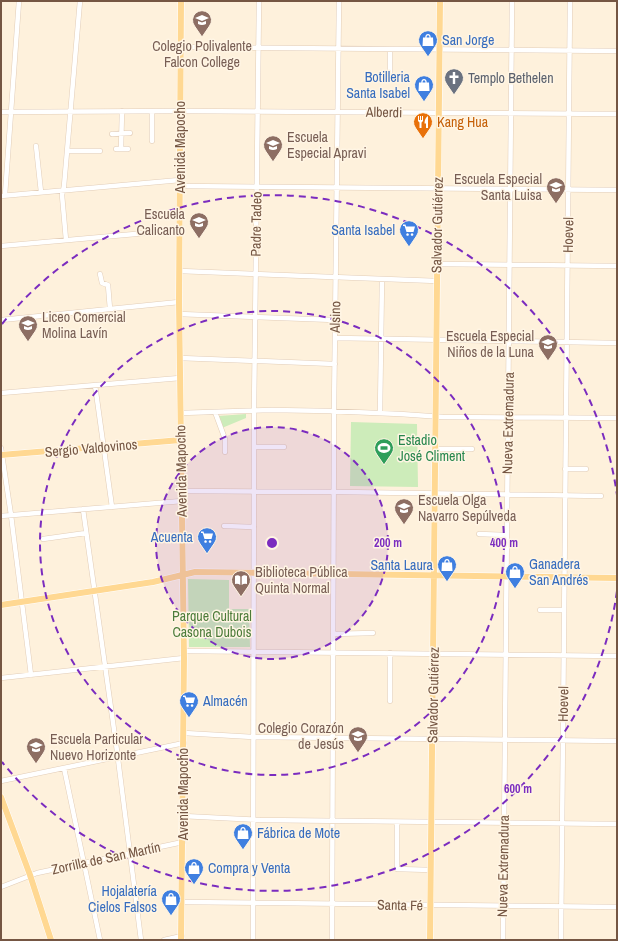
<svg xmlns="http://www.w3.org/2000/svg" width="618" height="941" font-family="'Archivo Narrow',sans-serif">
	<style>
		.green { fill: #cdecba }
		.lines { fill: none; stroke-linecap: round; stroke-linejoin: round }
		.minor-casing { stroke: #e2cdb8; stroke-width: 5.5 }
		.major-casing { stroke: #fff; stroke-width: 7 }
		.minor { stroke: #fff; stroke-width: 4.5 }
		.major { stroke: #ffd892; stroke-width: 6 }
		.ring { fill: none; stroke: #7b2cbf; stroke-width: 2; stroke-dasharray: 7 5 }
		.labels { text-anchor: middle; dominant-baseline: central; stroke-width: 3; stroke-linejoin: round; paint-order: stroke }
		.shop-label { font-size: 14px; fill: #366cbe; stroke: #fff5e4; text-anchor: start }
		.education-label { font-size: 14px; fill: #785e54; stroke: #fff5e4; text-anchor: start }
		.worship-label { font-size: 14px; fill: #5b616d; stroke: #fff5e4; text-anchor: start }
		.street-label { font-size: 14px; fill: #755643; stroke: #fff5e4 }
		.food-label { font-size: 14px; fill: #c56008; stroke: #fff5e4; text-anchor: start }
		.leisure-label { font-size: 14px; fill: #27864d; stroke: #fff5e4; text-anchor: start }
		.park-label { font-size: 14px; fill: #4c7c3a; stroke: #fff5e4 }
		.centre { fill: #7b2cbf; stroke: #fff5e4; stroke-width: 2 }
		.ring-label { font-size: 12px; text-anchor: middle; font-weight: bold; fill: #7b2cbf; stroke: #fff5e4; stroke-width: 3; stroke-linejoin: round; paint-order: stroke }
	</style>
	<rect width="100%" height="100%" fill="#fef1dc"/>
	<path class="green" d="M246,414V418L222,428L218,416Z
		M351,422L417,424L418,487L350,486Z
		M188,579L229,580V609H249L250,647H189Z"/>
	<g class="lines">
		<defs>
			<path id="minor" d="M181,47L617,51
				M390,78V49
				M1,112L180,111L617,114
				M112,134L130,133
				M152,141V111
				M36,146L41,192
				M116,149H128
				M121,149L122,111
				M67,151H100
				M180,186L617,190
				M5,195L19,1
				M1,196L180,180
				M66,240L62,195L64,186L80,1
				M1,246L180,230
				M437,264L617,266
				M180,271L437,281
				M100,274L102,283L108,285L110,309
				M179,314L335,320
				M1,320L179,302
				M335,338L617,343
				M180,358L335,364
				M95,385L112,507
				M1,393L180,378
				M215,412L225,439V452
				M181,413L272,410L329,411L400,414L443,417L617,418
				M380,413L382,279
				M254,447H284
				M1,448L11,515L31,675
				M435,449H472
				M565,469H586
				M181,491L340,492L601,496
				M83,509L117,751L141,940
				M1,516L182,501
				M224,526L254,527
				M479,534L506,535
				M43,539L86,533
				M540,610H564
				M333,634L373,633
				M184,651L617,656
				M1,678L184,658
				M390,701V653
				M184,733L253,737L617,741
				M64,768L100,940
				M1,781L184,743
				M183,816L260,820L617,824
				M397,822V869L431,870
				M1,887L37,873L183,842
				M183,902L617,907
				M164,940L182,936
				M253,940L254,411L259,1
				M332,940L334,411L339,1
				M503,940L512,1
				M561,940L570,1"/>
			<path id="major" d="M181,1L179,302L184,658L181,940
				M1,455L181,440
				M1,605L153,582L195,572L617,578
				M1,797L30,875L51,940
				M430,940L440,1"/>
		</defs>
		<use href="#minor" class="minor-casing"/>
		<use href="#major" class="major-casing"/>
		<use href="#minor" class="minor"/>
		<use href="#major" class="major"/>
	</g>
	<circle cx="272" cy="543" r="116" fill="#7b2cbf" fill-opacity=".12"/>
	<g class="ring">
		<circle cx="272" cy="543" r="116"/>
		<circle cx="272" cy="543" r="232"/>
		<path d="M617 591A348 348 0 0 1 2 762M2 324A348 348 0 0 1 617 495"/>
	</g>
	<defs>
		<symbol id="school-pin" viewBox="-11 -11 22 30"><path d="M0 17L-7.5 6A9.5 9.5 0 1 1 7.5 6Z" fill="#8d6e63" stroke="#fff5e4"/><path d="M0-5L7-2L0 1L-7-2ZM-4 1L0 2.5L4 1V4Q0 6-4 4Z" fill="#fff"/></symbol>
		<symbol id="shop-pin" viewBox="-11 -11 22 30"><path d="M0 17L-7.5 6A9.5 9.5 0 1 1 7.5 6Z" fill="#3f7fe0" stroke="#fff5e4"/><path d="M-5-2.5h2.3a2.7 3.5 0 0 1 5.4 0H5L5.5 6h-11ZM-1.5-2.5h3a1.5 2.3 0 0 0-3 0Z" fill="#fff"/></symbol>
		<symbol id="church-pin" viewBox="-11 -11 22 30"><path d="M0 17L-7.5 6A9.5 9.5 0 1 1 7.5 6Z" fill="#6b7280" stroke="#fff5e4"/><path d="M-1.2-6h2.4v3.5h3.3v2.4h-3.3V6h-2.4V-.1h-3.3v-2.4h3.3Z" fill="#fff"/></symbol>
		<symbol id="restaurant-pin" viewBox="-11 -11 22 30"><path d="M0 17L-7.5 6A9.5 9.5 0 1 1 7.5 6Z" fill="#e8710a" stroke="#fff5e4"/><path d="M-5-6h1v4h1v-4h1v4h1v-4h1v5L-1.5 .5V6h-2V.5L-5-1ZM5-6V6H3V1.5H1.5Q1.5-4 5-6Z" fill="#fff"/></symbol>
		<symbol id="supermarket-pin" viewBox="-11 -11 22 30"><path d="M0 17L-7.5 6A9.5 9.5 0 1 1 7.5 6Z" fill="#3f7fe0" stroke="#fff5e4"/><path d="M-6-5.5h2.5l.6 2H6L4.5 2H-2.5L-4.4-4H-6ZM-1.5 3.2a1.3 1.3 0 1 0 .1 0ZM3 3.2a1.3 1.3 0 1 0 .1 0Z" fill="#fff"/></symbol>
		<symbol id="stadium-pin" viewBox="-11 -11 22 30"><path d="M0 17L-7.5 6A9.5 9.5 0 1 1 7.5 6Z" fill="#2e9e5b" stroke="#fff5e4"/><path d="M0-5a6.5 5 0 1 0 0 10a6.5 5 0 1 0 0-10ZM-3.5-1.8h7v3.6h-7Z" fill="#fff"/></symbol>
		<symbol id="library-pin" viewBox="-11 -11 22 30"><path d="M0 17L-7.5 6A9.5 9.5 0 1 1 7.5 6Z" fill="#8d6e63" stroke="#fff5e4"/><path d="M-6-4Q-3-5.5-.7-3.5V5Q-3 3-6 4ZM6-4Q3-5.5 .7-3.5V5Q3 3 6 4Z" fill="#fff"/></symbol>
	</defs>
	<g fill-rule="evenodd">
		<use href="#school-pin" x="191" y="9" width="22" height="30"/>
		<use href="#shop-pin" x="417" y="29" width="22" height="30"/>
		<use href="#church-pin" x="443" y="67" width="22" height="30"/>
		<use href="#shop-pin" x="413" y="74" width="22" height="30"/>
		<use href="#restaurant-pin" x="412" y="111" width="22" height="30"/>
		<use href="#school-pin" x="262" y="134" width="22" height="30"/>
		<use href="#school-pin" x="545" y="176" width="22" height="30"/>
		<use href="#school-pin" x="188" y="211" width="22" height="30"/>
		<use href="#supermarket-pin" x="398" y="219" width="22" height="30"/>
		<use href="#school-pin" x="17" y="314" width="22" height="30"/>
		<use href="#school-pin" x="537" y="333" width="22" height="30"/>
		<use href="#stadium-pin" x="373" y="437" width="22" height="30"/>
		<use href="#school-pin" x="393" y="497" width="22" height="30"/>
		<use href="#supermarket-pin" x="196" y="526" width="22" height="30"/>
		<use href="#shop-pin" x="436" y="554" width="22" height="30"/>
		<use href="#shop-pin" x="504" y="561" width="22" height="30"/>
		<use href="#library-pin" x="230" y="569" width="22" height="30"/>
		<use href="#supermarket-pin" x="178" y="690" width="22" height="30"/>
		<use href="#school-pin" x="347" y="725" width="22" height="30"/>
		<use href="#school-pin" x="25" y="736" width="22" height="30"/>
		<use href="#shop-pin" x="232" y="822" width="22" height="30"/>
		<use href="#shop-pin" x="183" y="857" width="22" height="30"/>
		<use href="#shop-pin" x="160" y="888" width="22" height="30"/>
	</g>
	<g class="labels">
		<g class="shop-label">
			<text x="442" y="40">San Jorge</text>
			<text x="410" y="77" text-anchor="end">Botilleria<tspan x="410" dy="16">Santa Isabel</tspan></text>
			<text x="395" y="230" text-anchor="end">Santa Isabel</text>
			<text x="193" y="537" text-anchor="end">Acuenta</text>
			<text x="529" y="564">Ganadera<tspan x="529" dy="16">San Andrés</tspan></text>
			<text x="433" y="565" text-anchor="end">Santa Laura</text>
			<text x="203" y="701">Almacén</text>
			<text x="257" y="833">Fábrica de Mote</text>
			<text x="208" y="868">Compra y Venta</text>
			<text x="157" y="891" text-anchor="end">Hojalatería<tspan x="157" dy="16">Cielos Falsos</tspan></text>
		</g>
		<g class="education-label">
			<text x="202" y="46" text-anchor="middle">Colegio Polivalente<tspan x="202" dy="16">Falcon College</tspan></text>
			<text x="287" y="137">Escuela<tspan x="287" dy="16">Especial Apravi</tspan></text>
			<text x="542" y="179" text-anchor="end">Escuela Especial<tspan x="542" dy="16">Santa Luisa</tspan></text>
			<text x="185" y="214" text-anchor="end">Escuela<tspan x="185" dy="16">Calicanto</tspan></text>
			<text x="42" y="317">Liceo Comercial<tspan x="42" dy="16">Molina Lavín</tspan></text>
			<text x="534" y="336" text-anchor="end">Escuela Especial<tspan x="534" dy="16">Niños de la Luna</tspan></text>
			<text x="418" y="500">Escuela Olga<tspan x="418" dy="16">Navarro Sepúlveda</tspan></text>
			<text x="255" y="572">Biblioteca Pública<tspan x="255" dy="16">Quinta Normal</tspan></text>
			<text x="344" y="728" text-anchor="end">Colegio Corazón<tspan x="344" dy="16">de Jesús</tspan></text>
			<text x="50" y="739">Escuela Particular<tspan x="50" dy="16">Nuevo Horizonte</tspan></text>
		</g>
		<g class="worship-label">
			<text x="468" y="78">Templo Bethelen</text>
		</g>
		<g class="street-label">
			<text transform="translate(384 112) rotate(1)">Alberdi</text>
			<text transform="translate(180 147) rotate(-90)">Avenida Mapocho</text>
			<text transform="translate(256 224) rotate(-89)">Padre Tadeo</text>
			<text transform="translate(437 225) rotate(-89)">Salvador Gutiérrez</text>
			<text transform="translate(568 235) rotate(-89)">Hoevel</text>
			<text transform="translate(335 317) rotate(-89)">Alsino</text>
			<text transform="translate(508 423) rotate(-89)">Nueva Extremadura</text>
			<text transform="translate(91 448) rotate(-5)">Sergio Valdovinos</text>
			<text transform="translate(181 471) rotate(-91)">Avenida Mapocho</text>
			<text transform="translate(433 695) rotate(-89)">Salvador Gutiérrez</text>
			<text transform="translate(563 704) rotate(-89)">Hoevel</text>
			<text transform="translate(183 794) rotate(-90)">Avenida Mapocho</text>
			<text transform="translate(106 858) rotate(-12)">Zorrilla de San Martín</text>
			<text transform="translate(503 866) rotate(-89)">Nueva Extremadura</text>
			<text transform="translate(400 905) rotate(1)">Santa Fé</text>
		</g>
		<g class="food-label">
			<text x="437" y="122">Kang Hua</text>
		</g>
		<g class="leisure-label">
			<text x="398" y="440">Estadio<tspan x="398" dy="16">José Climent</tspan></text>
		</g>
		<g class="park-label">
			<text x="212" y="616">Parque Cultural<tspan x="212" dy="16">Casona Dubois</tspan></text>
		</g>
	</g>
	<circle cx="272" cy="543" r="6" class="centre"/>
	<g class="ring-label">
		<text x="388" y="547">200 m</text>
		<text x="504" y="547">400 m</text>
		<text x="518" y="793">600 m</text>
	</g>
	<rect width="618" height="941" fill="none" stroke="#755643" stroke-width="4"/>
</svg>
